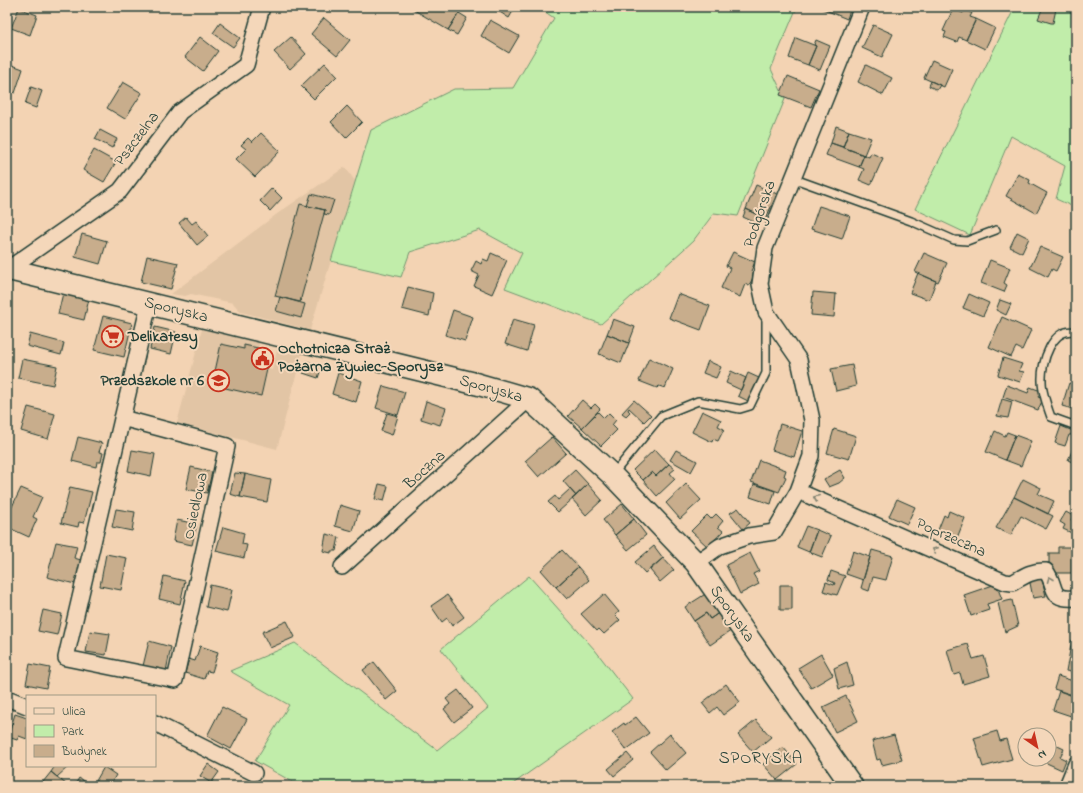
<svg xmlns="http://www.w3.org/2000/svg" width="1083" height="793" font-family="'Indie Flower',sans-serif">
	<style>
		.built { fill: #e2c5a5 }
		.green { fill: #c1edaa; stroke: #70956f }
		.building { fill: #c8ad8c; stroke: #1f3d34 }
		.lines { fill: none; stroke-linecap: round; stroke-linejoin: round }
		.lane-casing { stroke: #1f3d34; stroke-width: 10 }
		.street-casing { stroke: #1f3d34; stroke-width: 18 }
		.secondary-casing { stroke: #1f3d34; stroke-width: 24 }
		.lane { stroke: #f4d7ba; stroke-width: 7 }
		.street { stroke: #f4d7ba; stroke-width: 15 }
		.secondary { stroke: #f4d7ba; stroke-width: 21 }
		.oneway { stroke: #7f8270 }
		.labels { text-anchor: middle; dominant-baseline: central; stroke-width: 4; stroke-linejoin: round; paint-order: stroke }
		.street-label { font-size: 16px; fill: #1f3d34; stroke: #f4d7ba }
		.poi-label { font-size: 16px; font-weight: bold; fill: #1f3d34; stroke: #f4d7ba; text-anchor: start }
		.neighbourhood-label { font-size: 17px; letter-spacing: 1px; fill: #1f3d34; stroke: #f4d7ba }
	</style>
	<rect width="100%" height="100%" fill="#f3d3b3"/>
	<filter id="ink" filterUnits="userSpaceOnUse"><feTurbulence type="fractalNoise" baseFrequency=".025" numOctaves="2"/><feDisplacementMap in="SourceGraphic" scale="8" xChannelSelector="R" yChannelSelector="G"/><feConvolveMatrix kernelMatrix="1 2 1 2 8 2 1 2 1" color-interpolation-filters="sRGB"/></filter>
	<g filter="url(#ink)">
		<path class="built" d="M345,167L355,181L310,330L241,312L233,303L191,294L185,296L171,294L277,214Z
			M203,326L260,341L247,391L261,395L268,369L272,370L278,347L302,353L277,449L177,423Z"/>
		<path class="green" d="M538,7H797L771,69L785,99L738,216L714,213L693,241L601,324L505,288L522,253L480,230L410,252L401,277L331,261L371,130L454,89L513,88L554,18Z
			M1015,7H1061L1076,15V208L1056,199L1065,166L1011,136L970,235L915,209Z
			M529,576L595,650L633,699L510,786H300L255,761L289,705L230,671L295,643L437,750L488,708L441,649Z"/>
		<path class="building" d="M409,7H456L461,10L448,30Z
			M492,7H506L513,11L509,18Z
			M818,7H851L847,19Z
			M1043,7L1056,9L1053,23H1051L1038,19Z
			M19,8L37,15L30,35L11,28Z
			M953,9L963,13L964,10L972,13L970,17L976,19L966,40L959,37L957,42L944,37L946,32L943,31Z
			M459,13L467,18L457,35L448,30Z
			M324,18L350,40L337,56L311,34Z
			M976,19L995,28L985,49L966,40Z
			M490,20L519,36L509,53L481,36Z
			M220,23L240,38L233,47L213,33Z
			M873,25L893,34L882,57L862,48Z
			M200,37L218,51L203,71L185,57Z
			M291,37L306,54L290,69L274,52Z
			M796,38L816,46L808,65L789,58Z
			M816,40L830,46L820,70L808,65L816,46L814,45Z
			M932,60L952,69L944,87L924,78Z
			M7,63L23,69L15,93L7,90Z
			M325,63L337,76L314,99L301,86Z
			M866,65L892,78L883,95L858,82Z
			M788,76L819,89L811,107L780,95Z
			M931,81L940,85L937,90L929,86Z
			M123,82L142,93L125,119L107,108Z
			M31,87L42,91L36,108L25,104Z
			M347,106L362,122L346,138L331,122Z
			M836,126L849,131L843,147L831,143Z
			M100,130L117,139L112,148L95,139Z
			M849,131L871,138L864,155L843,147Z
			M261,133L280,151L255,177L236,159L246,149L241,145L248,138L252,142Z
			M831,143L864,155L859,167L826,155Z
			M94,150L116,162L104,182L83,170Z
			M871,153L883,158L871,185L859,180L864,169L859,167L864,155L869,157Z
			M1018,174L1030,180L1029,183L1047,193L1036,213L1006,196Z
			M756,185L777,194L766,218L746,209Z
			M272,188L282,198L270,211L260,201Z
			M311,194L334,200L329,215L324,214L325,210L307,206Z
			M300,204L325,210L300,302L275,296Z
			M819,206L850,216L842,239L811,229Z
			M746,209L761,216L758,224L743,217Z
			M186,217L192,224L196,221L208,236L197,245L179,223Z
			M1017,232L1029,238L1022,253L1010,247Z
			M82,234L107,241L100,264L75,257Z
			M1040,247L1063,257L1056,271L1052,269L1048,277L1030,268Z
			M733,252L755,262L751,271L755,273L749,286L745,284L740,297L721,288L730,268L726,266Z
			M491,253L507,260L492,294L474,286L479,275L471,271L476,261L481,264L483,259L488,261Z
			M924,253L947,263L938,282L915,272Z
			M147,256L178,263L171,289L141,282Z
			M990,260L1010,268L1004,283L1007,285L1004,292L981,283Z
			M918,273L936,281L929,300L910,293Z
			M408,287L433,293L429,316L402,309Z
			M813,292L836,294L834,317L811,315Z
			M63,293L89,299L84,320L58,314Z
			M678,294L710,306L701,330L669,318Z
			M969,294L989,303L983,316L963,308Z
			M280,297L305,304L301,318L276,311Z
			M1000,300L1011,304L1006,315L996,310Z
			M453,310L473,317L465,341L445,335Z
			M103,316L132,323L124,357L94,350Z
			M1002,317L1031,330L1022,350L1016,347L1011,357L989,347Z
			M513,319L534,325L527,351L505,344Z
			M613,319L635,327L629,343L607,334Z
			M155,327L176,332L171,354L150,349Z
			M30,334L64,343L61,355L27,346Z
			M607,334L629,343L621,363L599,354Z
			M221,344L244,349V345L258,348L257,353L270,356L261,396L212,385Z
			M649,358L673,369L665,388L659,386L657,388L639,381Z
			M1003,358L1022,364L1019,371L1024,372L1020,382L998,375Z
			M22,359L57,366L53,385L18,378Z
			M306,361L322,366L318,378L303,373Z
			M708,361L721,367L716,378L703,373Z
			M852,365L856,386L836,391L831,369Z
			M731,371L746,378L741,390L726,383Z
			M338,373L362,381L356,402L332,394Z
			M748,373L759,378L748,401L738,396Z
			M1069,383L1076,385V410L1062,406Z
			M1007,385L1028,393L1030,387L1041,391L1038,397L1043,399L1038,410L1003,397Z
			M383,386L405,392L398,415L376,408Z
			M1002,399L1012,402L1008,418L997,416Z
			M582,400L591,408L595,404L600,409L582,428L568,416Z
			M634,400L651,415L644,422L629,408L628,410L630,412L626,416L622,413Z
			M426,401L446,408L440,425L421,419Z
			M28,407L55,414L48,439L21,431Z
			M702,411L721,420L718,426L724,429L718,441L713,439L712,442L692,432Z
			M598,412L604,418L609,413L616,420L612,425L617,430L601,446L582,428Z
			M387,413L398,416L392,435L381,431Z
			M780,424L802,431L794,457L772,450Z
			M1061,426L1073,431L1071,435H1069L1065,446L1055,443Z
			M834,429L856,436L849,459L827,453Z
			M995,431L1005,436L1007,432L1015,435L1005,460L986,452Z
			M1015,435L1031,441L1021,466L1005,460Z
			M78,437L102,443L99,452L103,453L101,462H97L96,467L72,461Z
			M552,437L566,453L539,477L525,461Z
			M1076,442V464L1068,460Z
			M655,449L669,464L656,476L652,472L643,480L633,470Z
			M132,450L155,454L151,476L128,471Z
			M676,450L697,461L691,472L670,460Z
			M759,460L786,470L784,476L786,477L779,492L751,482Z
			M669,464L675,469L670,473L675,479L657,496L643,480L652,472L656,476Z
			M191,467L212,472L207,493L186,489Z
			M575,470L588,484L576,496L563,481Z
			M840,470L845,478L839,483L829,487L824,479Z
			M235,473L245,474L240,497L230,494Z
			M245,474L271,480L267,502L240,497Z
			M1023,479L1041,488L1038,494L1054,501L1048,514L1014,497Z
			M379,484L388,486L384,501L375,499Z
			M588,484L602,500L586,515L572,499Z
			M686,484L701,500L680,519L666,503Z
			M754,484L775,491L771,504L750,497Z
			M70,487L92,492L84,523L79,522L78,527L61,523Z
			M21,488L42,497L33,517L37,519L29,537L7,527L11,516L8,515Z
			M570,489L576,496L558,512L548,502L555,496L558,500Z
			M1014,497L1053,516L1046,529L1021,516L1011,535L996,528Z
			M897,499L915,507L907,524L889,516Z
			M622,504L634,519L615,535L603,520Z
			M340,505L359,511L353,531L335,526Z
			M738,508L750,523L743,529L730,513Z
			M116,509L135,512L132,531L112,527Z
			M949,511L965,518L957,538L938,530L944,515L947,517Z
			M1066,512L1073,516L1071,520L1076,522V535L1063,529L1065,525L1060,522Z
			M716,514L723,521L718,527L723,531L708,547L691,531L707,515L711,519Z
			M634,519L646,535L628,550L615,535Z
			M177,520L197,524L192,545L173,541Z
			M806,526L817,530L809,552L797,547Z
			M223,527L244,533L242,544L247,545L244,558L216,551Z
			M817,530L831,536L822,557L809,552Z
			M326,534L339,537L336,551H331V553L323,551Z
			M56,542L77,546L74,558L81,560L75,584L47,577Z
			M654,546L663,558L645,573L635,562Z
			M1058,547H1072V573H1049V553H1058Z
			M562,550L578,567L556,587L541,570Z
			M872,550L893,556L886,580L873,577L869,591L861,588Z
			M853,551L870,557L863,580L846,574Z
			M750,553L759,571L753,574L759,584L740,594L726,565Z
			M106,554L127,558L121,590L100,586Z
			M663,558L674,570L660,582L650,570Z
			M578,567L589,580L567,599L556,587Z
			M831,571L845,576L837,595L823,591L826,582L834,585L835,583L828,580Z
			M1041,575L1046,596L1033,598L1029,578Z
			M164,576L185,581L180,604L159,599Z
			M996,584L1002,599L987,604L989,610L971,616L964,595Z
			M210,585L232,590L227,612L206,607Z
			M780,585H792V610H780Z
			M707,593L720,612L710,619L706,613L694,621L685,607Z
			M604,594L619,612L615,615L620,620L604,634L599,629L597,631L581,614Z
			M447,595L464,617L452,626L447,618L442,622L431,606Z
			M1012,600L1018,626L1005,632L998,603Z
			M43,610L62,614L57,635L38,631Z
			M720,612L732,630L710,645L694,621L706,613L710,619Z
			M287,621L295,637L270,648L262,632Z
			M90,631L110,634L106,655L86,652Z
			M1072,640H1076V673L1066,671Z
			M149,641L171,647L166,671L143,666Z
			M968,644L973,659L984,656L990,676L963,684L960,673L954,675L947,650Z
			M200,646L218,652L212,672L207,671L204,679L185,673L189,659L195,661Z
			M821,654L833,675L811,688L798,668Z
			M374,662L397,691L386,700L363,670Z
			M847,662L853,685L839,689L834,668Z
			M30,664L50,668L46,688L26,684Z
			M1058,676L1076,682V696L1054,689Z
			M726,684L740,702L723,715L717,707L710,713L702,703Z
			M458,690L472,708L454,722L444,709L450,704L446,699Z
			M1059,691L1076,697V710L1074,717L1053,710Z
			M846,696L858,721L835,732L823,707Z
			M222,707L247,719L231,749L207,736Z
			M15,714L27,718V739L19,736L17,740L8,737Z
			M636,717L649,733L626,750L612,732L624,723L625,725Z
			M756,720L771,737L753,752L738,735Z
			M997,731L1000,741L1006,739L1012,759L983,767L974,738Z
			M670,734L686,753L666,770L650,752Z
			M894,735L902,760L882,765L880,759L877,760L872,741Z
			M1049,742L1064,749L1060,757L1066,760L1062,770L1040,760L1049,759Z
			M783,747L797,764L777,780L763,764Z
			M627,753L633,760L614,776L608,769Z
			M208,764L219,772L211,783L200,776Z
			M55,766H69L57,777L51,772Z
			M104,767L116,775L110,785L112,786H93Z
			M51,772L67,785L66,786H49L43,782Z
			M79,778L91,786H74Z"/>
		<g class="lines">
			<defs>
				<path id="lane" d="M792,178L911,221L954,240L967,241L996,230
					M1076,332C1052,326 1041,363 1042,381C1042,392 1047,406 1051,417L1076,426
					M614,473L661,416L698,401L740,409L750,406L766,373V317"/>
				<path id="street" d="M8,269L120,191L180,112L246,65L262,7
					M122,418L227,446L175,680L66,658L68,649L149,304
					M798,491L1005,582L1012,583C1024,576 1033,570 1046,571C1058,588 1048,600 1076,598
					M696,563L720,546L749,536L774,532L798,491L811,456L812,420L799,360L766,312L760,284L765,248L862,7
					M342,567L529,399
					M7,698L27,706
					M155,723L254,773
					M1067,786L1076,764"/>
				<path id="secondary" d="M7,269L477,384L529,399L612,475L696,563L852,786"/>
			</defs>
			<use href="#lane" class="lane-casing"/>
			<use href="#street" class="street-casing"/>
			<use href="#secondary" class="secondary-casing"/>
			<use href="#lane" class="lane"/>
			<use href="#street" class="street"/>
			<use href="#secondary" class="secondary"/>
		</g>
		<defs><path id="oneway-chevron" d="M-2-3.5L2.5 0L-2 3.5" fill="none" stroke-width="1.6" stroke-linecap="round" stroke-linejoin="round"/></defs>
		<g class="oneway">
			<use href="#oneway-chevron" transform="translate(816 498) rotate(-157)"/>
			<use href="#oneway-chevron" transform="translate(935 550) rotate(-156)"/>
			<use href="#oneway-chevron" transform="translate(1050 579) rotate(-112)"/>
		</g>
	</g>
	<defs>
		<symbol id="supermarket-ring" viewBox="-11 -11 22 22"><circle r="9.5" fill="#f4d7ba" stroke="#c8321e" stroke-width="1.5"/><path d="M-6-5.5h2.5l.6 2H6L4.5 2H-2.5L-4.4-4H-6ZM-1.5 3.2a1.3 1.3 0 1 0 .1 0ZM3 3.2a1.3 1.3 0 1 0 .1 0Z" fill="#c8321e"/></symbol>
		<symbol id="civic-ring" viewBox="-11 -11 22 22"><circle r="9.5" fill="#f4d7ba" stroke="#c8321e" stroke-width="1.5"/><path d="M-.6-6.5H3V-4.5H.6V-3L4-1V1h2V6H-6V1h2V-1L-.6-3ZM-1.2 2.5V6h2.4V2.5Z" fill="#c8321e"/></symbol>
		<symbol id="school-ring" viewBox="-11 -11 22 22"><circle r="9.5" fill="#f4d7ba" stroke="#c8321e" stroke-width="1.5"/><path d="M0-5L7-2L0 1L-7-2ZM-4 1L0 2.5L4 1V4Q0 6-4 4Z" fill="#c8321e"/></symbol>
	</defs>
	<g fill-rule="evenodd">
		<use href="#supermarket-ring" x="100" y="324" width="25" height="25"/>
		<use href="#civic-ring" x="250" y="346" width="25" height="25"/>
		<use href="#school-ring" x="206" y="368" width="25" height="25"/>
	</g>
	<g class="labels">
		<g class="street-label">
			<text transform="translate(137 139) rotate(-53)">Pszczelna</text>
			<text transform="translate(760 214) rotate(-71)">Podgórska</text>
			<text transform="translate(176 310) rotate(14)">Sporyska</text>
			<text transform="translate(491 389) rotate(16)">Sporyska</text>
			<text transform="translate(425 470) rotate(-42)">Boczna</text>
			<text transform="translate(196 506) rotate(-78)">Osiedlowa</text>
			<text transform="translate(951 538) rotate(24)">Poprzeczna</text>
			<text transform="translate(732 614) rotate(55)">Sporyska</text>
		</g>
		<g class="poi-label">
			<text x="128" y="337">Delikatesy</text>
			<text x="278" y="349">Ochotnicza Straż<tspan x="278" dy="18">Pożarna Żywiec-Sporysz</tspan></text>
			<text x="204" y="381" text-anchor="end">Przedszkole nr 6</text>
		</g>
		<g class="neighbourhood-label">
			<text x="761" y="758">SPORYSKA</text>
		</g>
	</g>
	<rect width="1083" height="793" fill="none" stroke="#f4d7ba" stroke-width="24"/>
	<rect x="12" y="12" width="1059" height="769" fill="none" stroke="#1f3d34" stroke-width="1.5" filter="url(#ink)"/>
	<rect x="26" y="695" width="130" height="72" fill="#f4d7ba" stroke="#9f9984"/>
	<rect x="34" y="708" width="20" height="6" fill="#f4d7ba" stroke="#9f9984"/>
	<text x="62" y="715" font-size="12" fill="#1f3d34">Ulica</text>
	<rect x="34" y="725" width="20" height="12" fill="#c1edaa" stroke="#9f9984"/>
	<text x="62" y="735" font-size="12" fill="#1f3d34">Park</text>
	<rect x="34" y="745" width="20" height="12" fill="#c8ad8c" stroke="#9f9984"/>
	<text x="62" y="755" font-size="12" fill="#1f3d34">Budynek</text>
	<g transform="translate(1037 747) rotate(146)"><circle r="19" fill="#f4d7ba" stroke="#9f9984"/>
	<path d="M0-3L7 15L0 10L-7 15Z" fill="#c8321e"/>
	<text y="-6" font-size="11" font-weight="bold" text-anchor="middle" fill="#1f3d34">N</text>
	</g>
</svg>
